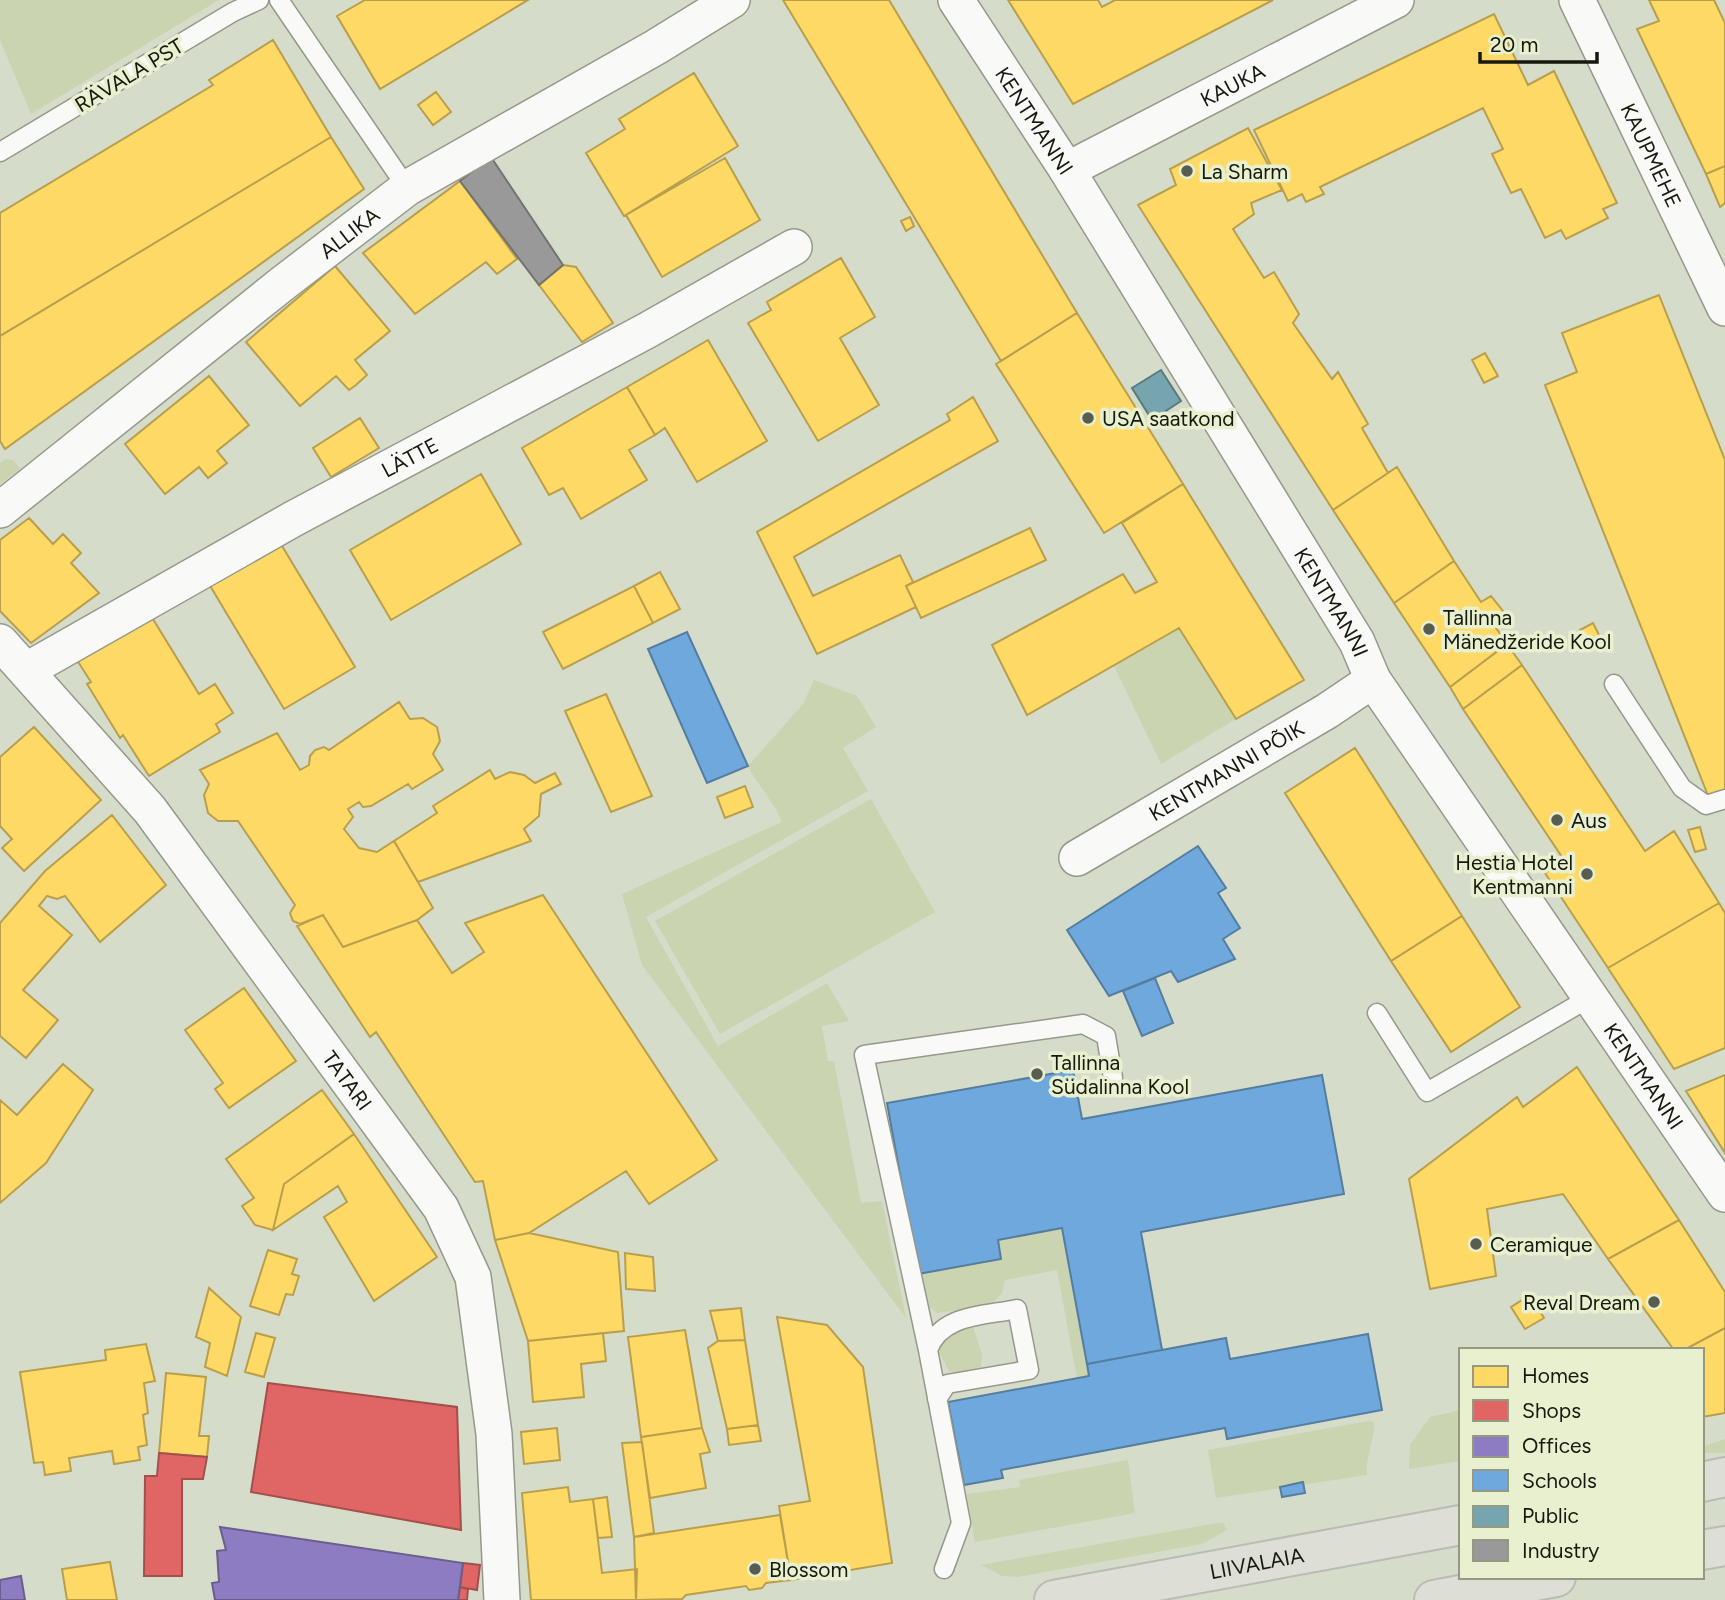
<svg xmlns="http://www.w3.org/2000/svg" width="1725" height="1600" font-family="Figtree,sans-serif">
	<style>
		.green { fill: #cad4b0 }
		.homes { fill: #ffd966; stroke: #b99f4c; stroke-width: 2 }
		.shops { fill: #e06666; stroke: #a34f4c; stroke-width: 2 }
		.offices { fill: #8e7cc3; stroke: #6a5e8d; stroke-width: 2 }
		.schools { fill: #6fa8dc; stroke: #547d9e; stroke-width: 2 }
		.public { fill: #76a5af; stroke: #597b7f; stroke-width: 2 }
		.industry { fill: #999; stroke: #72736f; stroke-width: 2 }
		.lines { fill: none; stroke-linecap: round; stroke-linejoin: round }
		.lane-casing { stroke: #95998b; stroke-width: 21 }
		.street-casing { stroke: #95998b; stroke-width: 38 }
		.primary-casing { stroke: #b9bcb3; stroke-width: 42 }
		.lane { stroke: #f9faf7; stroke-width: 18 }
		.street { stroke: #f9faf7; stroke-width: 35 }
		.primary { stroke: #dddfd7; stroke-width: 38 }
		.poi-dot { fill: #595d50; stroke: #e8f0cf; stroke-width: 2.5 }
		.labels { text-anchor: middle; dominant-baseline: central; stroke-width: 7; stroke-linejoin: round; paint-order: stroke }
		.street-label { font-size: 21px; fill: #16190e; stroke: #e8f0cf }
		.poi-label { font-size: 21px; fill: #16190e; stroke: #e8f0cf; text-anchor: start }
	</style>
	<rect width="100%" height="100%" fill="#d6dcca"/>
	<path class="green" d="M0,0H219L31,114L0,40Z
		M6,459L13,460L20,469L0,484V463Z
		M1179,628L1236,719L1161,764L1114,666Z
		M814,680L857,696L876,727L843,748L868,791L646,917L718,1046L827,983L849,1021L822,1026L828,1061H834L861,1203L882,1201L906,1318L642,965L622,894L782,822C773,800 758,786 748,766L803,704Z
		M871,799L935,912L720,1034L655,921Z
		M1062,1228L1089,1376L1077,1378L1057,1270L1005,1280L1002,1293L990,1306L937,1313L926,1304L921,1273L1001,1259L998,1240Z
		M973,1327L982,1354L981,1367L959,1373L949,1371L939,1352L941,1340L956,1329Z
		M1461,1410V1461L1409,1469L1410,1445L1430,1417Z
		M1368,1421L1374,1422C1377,1430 1365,1458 1367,1475L1216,1498L1208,1450Z
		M1725,1439V1453H1702V1447Z
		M1128,1460L1135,1513L975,1542L967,1494L1020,1487L1019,1480Z
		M1223,1522L1227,1530L1202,1544L1017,1577L1002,1576L981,1565Z"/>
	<path class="homes" d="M365,0H528L380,89L337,16Z
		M783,0H889L1077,313L1001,361Z
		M1008,0H1098L1102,7L1115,0H1273L1073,104Z
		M1649,0H1714L1725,23V166L1706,174L1637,29L1659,21Z
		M1494,14L1528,85L1554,71L1617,203L1603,209L1608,218L1566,239L1561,230L1545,238L1521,189L1511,193L1492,154L1503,149L1483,108L1320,187L1324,194L1306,202L1302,194L1288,201L1254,130Z
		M273,40L331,137L0,336V213L213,85L209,80Z
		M694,73L738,146L624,216L586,153L625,129L619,119Z
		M436,92L451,112L433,125L418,105Z
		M1248,128L1282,190L1251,203L1254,214L1233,229L1264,278L1274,272L1299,314L1293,323L1332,379L1338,372L1368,424L1362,428L1388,473L1333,510L1138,205L1176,185L1170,169Z
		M331,137L364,189L5,449L0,441V336Z
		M725,158L760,220L662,277L626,215Z
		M1725,166V203L1720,207L1706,174Z
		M460,181L517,259L497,274L486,262L415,314L363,253Z
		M910,217L914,226L906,231L901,221Z
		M841,258L875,317L840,338L879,405L818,441L748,323L771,310L767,302Z
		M563,265L576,267L613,323L582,342L539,285Z
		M335,266L390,331L355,360L367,375L356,385L349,390L336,376L300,406L246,342Z
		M1659,295L1725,460V792L1709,798L1545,385L1577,372L1562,333Z
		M1077,313L1183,484L1104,533L996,364Z
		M708,340L767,441L697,482L665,428L655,435L627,387Z
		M1485,353L1498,376L1484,383L1472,360Z
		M209,376L249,425L217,451L227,463L208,478L199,467L165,494L125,444Z
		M627,387L655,435L629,450L647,480L581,519L563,488L549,495L522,448Z
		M973,397L998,441L794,557L813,596L900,555L913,582L906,586L916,607L817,654L757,532L950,420L947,414Z
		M360,418L379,448L331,477L313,448Z
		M1397,467L1454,561L1394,603L1333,510Z
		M481,474L521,544L391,620L350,550Z
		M1183,484L1304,680L1236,719L1179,628L1027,715L992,645L1123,574L1135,593L1157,582L1122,523Z
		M29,518L53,544L63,534L81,553L71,563L99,593L31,643L0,611V540Z
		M1030,528L1046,560L921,618L906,586Z
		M276,536L355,667L284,709L206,579Z
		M1454,561L1481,602L1491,596L1507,616L1494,625L1507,644L1450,687L1394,603Z
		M660,572L680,609L653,623L634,586Z
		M634,586L653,623L563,669L543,632Z
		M148,611L199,694L215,684L233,713L216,724L220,732L149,776L123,735L120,738L87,684L91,682L75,657Z
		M1593,623L1602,641L1590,648L1580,630Z
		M1507,644L1522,665L1463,709L1450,687Z
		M1522,665L1645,851L1674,831L1719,903L1608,968L1545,873L1564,860L1463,709Z
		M606,694L652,796L611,812L565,711Z
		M399,702L410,719L423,718L437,727L440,741L433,754L443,770L412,789L408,784L371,806L363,807L359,802L348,809L353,817L344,829L359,848L377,852L394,841L433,908L417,920L343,947L323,915L300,924L293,921L290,913L295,905L238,821H218L208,813L204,795L209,784L200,770L277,733L300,770L309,765L310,756L315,750L324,747L329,750Z
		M34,727L101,800L24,871L2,848L12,839L0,826V757Z
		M1355,748L1462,916L1391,961L1285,793Z
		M490,770L495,779L510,772L524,775L535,783L555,773L561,784L541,794L539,816L524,829L531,841L418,882L394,841L437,813L433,806Z
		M745,786L753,807L725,818L717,797Z
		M112,815L166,885L100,942L65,896L57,899L47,896L39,906L72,935L23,990L58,1020L26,1058L0,1036V923L45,871Z
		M1700,827L1706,849L1695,852L1688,830Z
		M543,895L717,1160L649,1204L626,1171L529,1233L495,1240L483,1181L475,1182L376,1032L370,1037L297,926L323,915L343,947L417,920L452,973L484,952L465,923Z
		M1719,903L1725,913V1048L1674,1069L1608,968Z
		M1462,916L1520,1007L1451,1052L1391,961Z
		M244,988L296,1061L229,1108L215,1089L223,1083L185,1030Z
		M63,1064L93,1090L46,1163L0,1203V1100L17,1115Z
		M1577,1067L1679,1220L1608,1259L1563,1194L1487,1209L1496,1276L1430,1289L1409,1179L1517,1097L1523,1107Z
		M1725,1075V1153L1686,1091Z
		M322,1090L354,1134L284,1184L273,1230L255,1225L242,1206L254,1198L226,1159Z
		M354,1134L437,1257L374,1301L324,1217L347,1202L338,1186L273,1230L284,1184Z
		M1679,1220L1725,1292V1328L1684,1350H1674L1608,1259Z
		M529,1233L618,1252L624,1331L528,1341L495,1240Z
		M268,1250L297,1259L292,1274L299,1276L293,1295L286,1294L279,1315L250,1306Z
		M625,1253L653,1257L655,1291L626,1289Z
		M209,1288L241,1317L227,1376L205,1367L210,1343L196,1337Z
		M1530,1295L1544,1318L1525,1329L1511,1307Z
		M741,1308L745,1340L718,1341L710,1311Z
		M777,1317L827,1325L863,1367L892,1563L791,1580L779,1506L810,1501Z
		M1725,1328V1413L1702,1417V1350H1684Z
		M685,1330L702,1428L641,1437L628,1337Z
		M256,1333L275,1338L264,1377L245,1372Z
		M603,1333L606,1361L581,1364L584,1397L533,1402L528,1341Z
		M745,1340L758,1425L727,1429L708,1348L718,1341Z
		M146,1344L155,1381L144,1383L148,1413L143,1415L147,1445L138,1447L140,1460L114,1464L112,1451L69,1458L71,1471L45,1475L43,1462L34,1463L20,1372L106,1360L105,1350Z
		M166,1373L206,1377L199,1436H209L207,1457L159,1453Z
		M758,1425L761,1441L729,1445L727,1429Z
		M557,1428L560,1460L524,1464L521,1432Z
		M702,1428L710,1452L700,1454L706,1488L650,1498L641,1437Z
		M642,1442L654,1533L634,1537L622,1443Z
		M568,1487L570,1502L593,1499L602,1573L637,1569L636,1600H531L522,1493Z
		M607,1497L612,1537L598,1538L593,1499Z
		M780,1515L791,1580L766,1583L762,1588L749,1590L746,1586L686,1595L682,1599L636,1600L634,1537Z
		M110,1562L117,1600H67L62,1569Z"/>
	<path class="shops" d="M268,1383L457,1407L461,1530L251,1492Z
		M159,1453L207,1457L203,1479H182V1576H144L145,1476H157Z
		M463,1563L480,1565L477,1590L460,1587Z
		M460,1587L468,1589L467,1600H458Z"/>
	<path class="offices" d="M220,1527L463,1563L458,1600H215L212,1583L219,1582L217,1551L226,1550Z
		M21,1576L25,1600H0V1580Z"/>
	<path class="schools" d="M687,632L748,766L707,783L648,649Z
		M1198,846L1226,888L1218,893L1240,928L1223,939L1235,959L1178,982L1171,971L1109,996L1067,930Z
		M1155,978L1173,1023L1142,1036L1123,991Z
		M1073,1070L1082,1119L1322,1075L1344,1194L1141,1232L1162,1350L1087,1364L1062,1228L998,1240L1001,1259L918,1274L887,1103Z
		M1368,1334L1382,1410L1227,1439L1225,1428L1001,1470L1003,1478L964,1485L948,1402L1089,1376L1087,1364L1226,1338L1230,1359Z
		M1303,1482L1305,1493L1282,1497L1280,1487Z"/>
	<path class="public" d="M1161,370L1181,401L1152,420L1132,388Z"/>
	<path class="industry" d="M491,157L563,265L539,285L460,181Z"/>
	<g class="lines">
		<defs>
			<path id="lane" d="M279,0L407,188
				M0,152L233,12L259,0
				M1614,684L1682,788L1706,805L1725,799
				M1377,1013L1427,1092L1591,997
				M928,1350L864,1055L1083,1024L1106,1036L1113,1078
				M937,1399L947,1384L1029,1370L1017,1309C984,1316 941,1314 928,1350L961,1523L944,1569"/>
			<g id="street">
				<path id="s1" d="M956,0L1067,170L1357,642L1373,680L1725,1194"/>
				<path id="s2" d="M1577,0L1725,308"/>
				<path id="s3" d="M1067,170L1396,0"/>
				<path id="s4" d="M0,510L282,284L407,188L656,47L732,0"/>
				<path id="s5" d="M0,642L150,810L441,1208L473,1277L494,1434L502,1600"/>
				<path id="s6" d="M27,670L293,519L646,331L794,247"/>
				<path id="s7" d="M1077,858L1327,711L1373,680"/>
			</g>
			<g id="primary">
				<path d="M1702,1482L1725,1477"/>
				<path d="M1702,1550L1725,1546"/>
				<path id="s8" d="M1054,1600L1461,1525"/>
				<path d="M1434,1600L1556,1577"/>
			</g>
		</defs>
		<use href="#lane" class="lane-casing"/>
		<use href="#street" class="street-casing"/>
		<use href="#primary" class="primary-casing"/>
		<use href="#lane" class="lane"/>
		<use href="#street" class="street"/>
		<use href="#primary" class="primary"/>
	</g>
	<g class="poi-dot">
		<circle cx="1187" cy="171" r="7"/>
		<circle cx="1088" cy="418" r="7"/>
		<circle cx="1429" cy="629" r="7"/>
		<circle cx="1557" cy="820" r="7"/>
		<circle cx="1587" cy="874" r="7"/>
		<circle cx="1037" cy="1074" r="7"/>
		<circle cx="1476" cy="1244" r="7"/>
		<circle cx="1654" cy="1302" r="7"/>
		<circle cx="755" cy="1569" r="7"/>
	</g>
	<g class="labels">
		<g class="street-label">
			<text transform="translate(129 75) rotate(-31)">RÄVALA PST</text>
			<text stroke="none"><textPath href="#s3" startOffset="186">KAUKA</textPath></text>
			<text stroke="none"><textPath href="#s1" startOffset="144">KENTMANNI</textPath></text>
			<text stroke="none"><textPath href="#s2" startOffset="172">KAUPMEHE</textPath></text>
			<text stroke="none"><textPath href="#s4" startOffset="446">ALLIKA</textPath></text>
			<text stroke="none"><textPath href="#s6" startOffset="438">LÄTTE</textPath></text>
			<text stroke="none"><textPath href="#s1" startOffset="710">KENTMANNI</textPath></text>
			<text stroke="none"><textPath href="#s7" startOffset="173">KENTMANNI PÕIK</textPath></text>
			<text stroke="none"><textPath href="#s1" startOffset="1278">KENTMANNI</textPath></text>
			<text stroke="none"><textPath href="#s5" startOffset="560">TATARI</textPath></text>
			<text stroke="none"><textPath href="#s8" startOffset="206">LIIVALAIA</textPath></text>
		</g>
		<g class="poi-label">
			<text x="1201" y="171">La Sharm</text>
			<text x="1102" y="418">USA saatkond</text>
			<text x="1443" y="617">Tallinna<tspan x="1443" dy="24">Mänedžeride Kool</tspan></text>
			<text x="1571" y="820">Aus</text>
			<text x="1573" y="862" text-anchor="end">Hestia Hotel<tspan x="1573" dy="24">Kentmanni</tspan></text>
			<text x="1051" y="1062">Tallinna<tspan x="1051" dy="24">Südalinna Kool</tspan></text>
			<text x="1490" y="1244">Ceramique</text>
			<text x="1640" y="1302" text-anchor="end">Reval Dream</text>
			<text x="769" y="1569">Blossom</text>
		</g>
	</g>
	<rect x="1459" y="1348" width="245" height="231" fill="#e8f0cf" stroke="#949a82" stroke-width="2"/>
	<rect x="1473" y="1366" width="35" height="21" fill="#ffd966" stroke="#949a82" stroke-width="2"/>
	<text x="1522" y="1383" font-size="21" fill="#16190e">Homes</text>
	<rect x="1473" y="1400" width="35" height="21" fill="#e06666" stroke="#949a82" stroke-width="2"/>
	<text x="1522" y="1418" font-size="21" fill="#16190e">Shops</text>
	<rect x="1473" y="1436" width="35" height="21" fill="#8e7cc3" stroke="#949a82" stroke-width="2"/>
	<text x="1522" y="1453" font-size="21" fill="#16190e">Offices</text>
	<rect x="1473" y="1470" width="35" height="21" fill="#6fa8dc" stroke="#949a82" stroke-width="2"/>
	<text x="1522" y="1488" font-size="21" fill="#16190e">Schools</text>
	<rect x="1473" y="1506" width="35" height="21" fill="#76a5af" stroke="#949a82" stroke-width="2"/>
	<text x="1522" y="1523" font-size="21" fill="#16190e">Public</text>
	<rect x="1473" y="1540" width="35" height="21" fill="#999999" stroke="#949a82" stroke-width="2"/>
	<text x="1522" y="1558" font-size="21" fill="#16190e">Industry</text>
	<path d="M1480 52v10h117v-10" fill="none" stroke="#16190e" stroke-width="3.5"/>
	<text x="1490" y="52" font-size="21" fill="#16190e" stroke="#e8f0cf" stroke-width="5" paint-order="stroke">20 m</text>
</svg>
